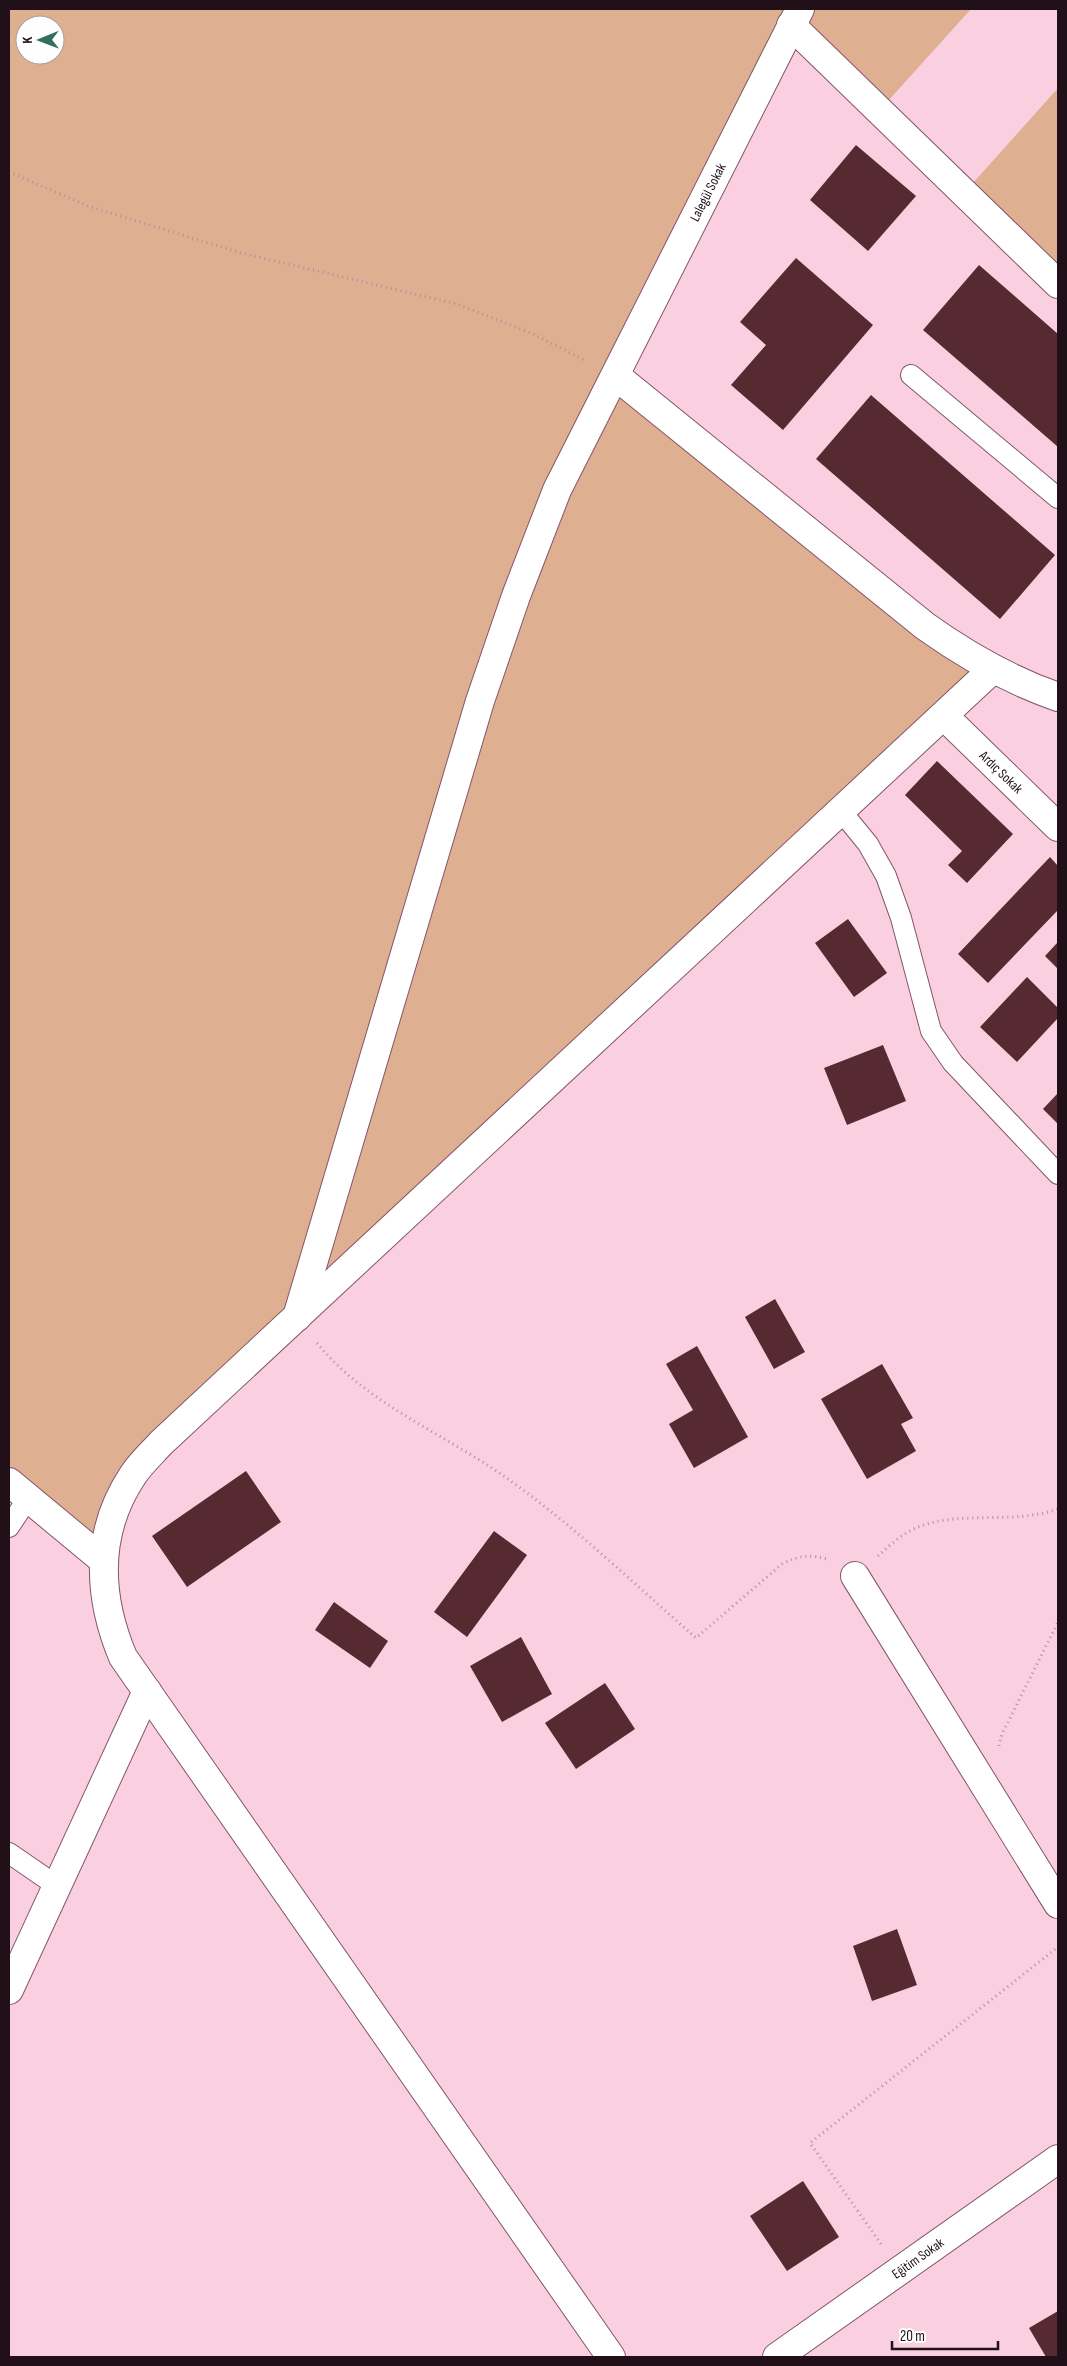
<svg xmlns="http://www.w3.org/2000/svg" width="1067" height="2366" font-family="'Sofia Sans Condensed',sans-serif">
	<style>
		.green { fill: #dfaf92; fill-rule: evenodd }
		.building { fill: #562a30 }
		.lines { fill: none; stroke-linecap: round; stroke-linejoin: round }
		.lane-casing { stroke: #835669; stroke-width: 22 }
		.street-casing { stroke: #835669; stroke-width: 30 }
		.secondary-casing { stroke: #835669; stroke-width: 30 }
		.path { stroke: #b18f9d; stroke-width: 3; stroke-dasharray: 1 4; stroke-linecap: butt }
		.lane { stroke: #fff; stroke-width: 20 }
		.street { stroke: #fff; stroke-width: 28 }
		.secondary { stroke: #fff; stroke-width: 28 }
		.labels { text-anchor: middle; dominant-baseline: central; stroke-width: 5; stroke-linejoin: round; paint-order: stroke }
		.street-label { font-size: 14px; fill: #221018; stroke: #fefefe }
	</style>
	<rect width="100%" height="100%" fill="#fad0e1"/>
	<path class="green" d="M9,9H971L879,111L792,26L616,376L993,669L161,1443L103,1560L9,1482ZM25,25H55V55H25Z
		M1058,88V284L964,193Z"/>
	<path class="building" d="M856,145L916,196L868,251L810,200Z
		M796,258L873,325L783,430L731,385L766,345L740,322Z
		M979,265L1058,334V447L923,330Z
		M871,395L1055,555L1000,619L816,459Z
		M937,761L1013,834L967,883L948,865L962,851L905,795Z
		M1050,857L1058,866V910L988,983L958,954Z
		M848,919L887,973L854,997L815,943Z
		M1058,942V969L1045,956Z
		M1027,977L1058,1008V1018L1017,1062L980,1027Z
		M883,1045L906,1101L847,1125L824,1068Z
		M1058,1093V1124L1043,1109Z
		M775,1299L805,1352L774,1369L745,1317Z
		M697,1346L748,1437L694,1468L669,1424L693,1410L666,1364Z
		M882,1364L913,1418L901,1424L916,1451L867,1479L821,1399Z
		M246,1471L281,1522L187,1587L152,1536Z
		M494,1531L527,1555L467,1637L434,1612Z
		M334,1602L388,1641L370,1668L315,1630Z
		M521,1637L552,1694L502,1722L470,1666Z
		M605,1683L635,1729L576,1769L545,1723Z
		M897,1929L917,1985L872,2001L853,1946Z
		M803,2181L839,2237L787,2271L750,2216Z
		M1058,2311V2357H1046L1029,2328Z"/>
	<g class="lines">
		<defs>
			<path id="lane" d="M911,375L1058,498
				M841,811L868,844L886,876L901,918L931,1031L953,1063L1058,1174
				M9,1527L28,1498
				M9,1853L57,1886"/>
			<g id="street">
				<path d="M791,25L1058,284"/>
				<path d="M616,376L925,626C967,656 1009,680 1058,697"/>
				<path id="s1" d="M944,716L1058,827"/>
				<path id="s2" d="M297,1317L480,701L516,596L557,490L800,9"/>
				<path d="M9,1482L103,1560"/>
				<path d="M855,1576L1058,1904"/>
				<path d="M9,1990L147,1691"/>
				<path d="M611,2357L123,1657C97,1595 95,1532 133,1475C141,1463 152,1453 161,1443L993,669"/>
			</g>
			<g id="secondary">
				<path id="s3" d="M777,2357L1058,2159"/>
			</g>
		</defs>
		<use href="#lane" class="lane-casing"/>
		<use href="#street" class="street-casing"/>
		<use href="#secondary" class="secondary-casing"/>
		<path class="path" d="M9,172L88,206L241,253L457,304L533,334L586,361
			M317,1343C363,1400 435,1430 495,1470C567,1519 631,1581 696,1638L782,1564C800,1555 811,1554 830,1560
			M878,1556C890,1545 903,1533 918,1527C961,1510 1013,1525 1058,1509
			M999,1746L1002,1734L1058,1622
			M881,2244L810,2143L1058,1947"/>
		<use href="#lane" class="lane"/>
		<use href="#street" class="street"/>
		<use href="#secondary" class="secondary"/>
	</g>
	<g class="labels">
		<g class="street-label">
			<text stroke="none"><textPath href="#s2" startOffset="1201">Lalegül Sokak</textPath></text>
			<text stroke="none"><textPath href="#s1" startOffset="80">Ardıç Sokak</textPath></text>
			<text stroke="none"><textPath href="#s3" startOffset="172">Eğitim Sokak</textPath></text>
		</g>
	</g>
	<rect width="1067" height="2366" fill="none" stroke="#221018" stroke-width="20"/>
	<g transform="translate(40 40) rotate(269)"><circle r="24" fill="#fefefe" stroke="#a69fa2"/>
	<path d="M0-4L9 19L0 12L-9 19Z" fill="#31705e"/>
	<text y="-8" font-size="14" font-weight="bold" text-anchor="middle" fill="#221018">K</text>
	</g>
	<path d="M892 2341v8h106v-8" fill="none" stroke="#221018" stroke-width="2.5"/>
	<text x="900" y="2341" font-size="15" fill="#221018" stroke="#fefefe" stroke-width="4" paint-order="stroke">20 m</text>
</svg>
